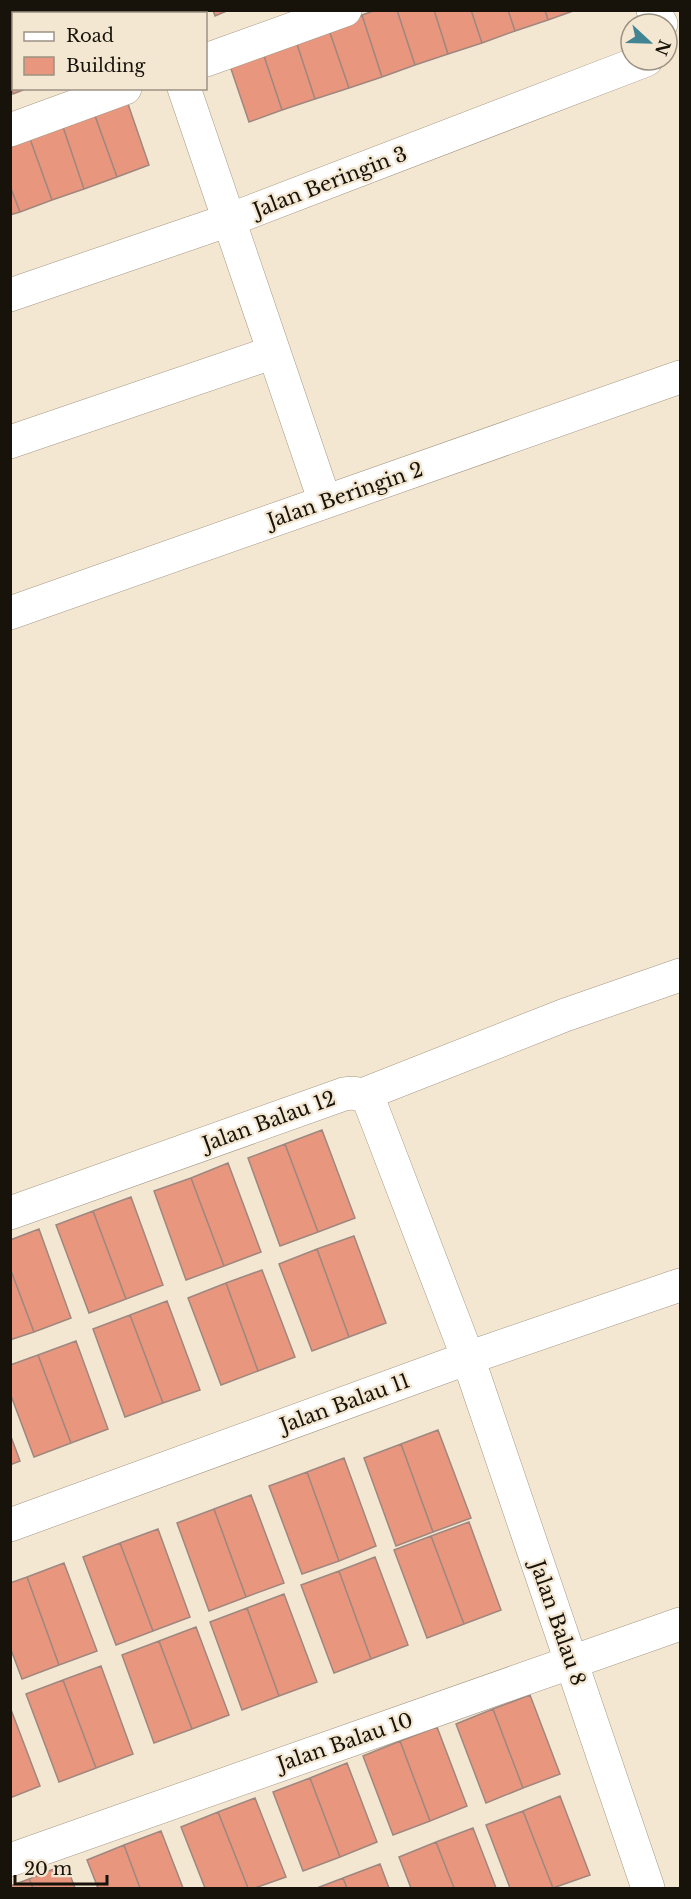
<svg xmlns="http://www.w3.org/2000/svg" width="691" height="1899" font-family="'Libre Baskerville',serif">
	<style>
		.building { fill: #e8967e; stroke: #9f877f; stroke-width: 1.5 }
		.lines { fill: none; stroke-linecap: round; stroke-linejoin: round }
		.minor-casing { stroke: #a59985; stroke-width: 34 }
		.minor { stroke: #fff; stroke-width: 33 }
		.labels { text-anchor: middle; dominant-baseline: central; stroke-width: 4.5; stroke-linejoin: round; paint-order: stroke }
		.street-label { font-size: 20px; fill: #17130b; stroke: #f4e7d2 }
	</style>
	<rect width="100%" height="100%" fill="#f4e7d2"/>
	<path class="building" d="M44,10H57L58,14H36Z
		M57,10H94L95,14H58Z
		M213,10H229L215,16Z
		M376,10H397L415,65L382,77L362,15Z
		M397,10H434L448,54L415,65Z
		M434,10H471L482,43L448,54Z
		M471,10H508L515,31L482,43Z
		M508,10H545L548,20L515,31Z
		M545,10H576L548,20Z
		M362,15L382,77L349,88L328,27Z
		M14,22V88H28L13,94L10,85V23Z
		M328,27L349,88L315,99L295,38Z
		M295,38L315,99L282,110L262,50Z
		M262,50L282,110L249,122L228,60Z
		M127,101L149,165L117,177L94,113Z
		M94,113L117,177L84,189L62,124Z
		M62,124L84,189L52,200L29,136Z
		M29,136L52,200L20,212L10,186V143Z
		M10,186L20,212L10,215Z
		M322,1130L355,1218L318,1232L285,1144Z
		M285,1144L318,1232L280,1246L248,1158Z
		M228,1163L261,1252L224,1266L191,1178Z
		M191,1178L224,1266L186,1280L154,1191Z
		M131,1197L163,1285L126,1299L93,1211Z
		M93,1211L126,1299L89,1313L56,1225Z
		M39,1229L71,1318L34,1332L10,1268V1240Z
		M354,1236L386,1323L349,1337L317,1249Z
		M317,1249L349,1337L312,1351L279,1264Z
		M10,1268L34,1332L10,1340Z
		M262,1270L295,1357L258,1371L226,1283Z
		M226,1283L258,1371L221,1385L188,1298Z
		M167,1301L200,1390L163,1403L130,1315Z
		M130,1315L163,1403L125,1417L93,1329Z
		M76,1341L108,1429L71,1443L38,1355Z
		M38,1355L71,1443L34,1457L10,1393V1365Z
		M438,1430L471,1518L433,1532L401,1444Z
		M10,1434L20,1461L10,1465Z
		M401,1444L433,1532L396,1546L364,1458Z
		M344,1458L376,1546L339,1561L307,1472Z
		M307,1472L339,1561L302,1574L269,1486Z
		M251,1495L284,1583L246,1597L214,1509Z
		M214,1509L246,1597L209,1611L177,1523Z
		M469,1522L501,1610L464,1624L431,1536Z
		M158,1529L190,1617L153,1631L120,1543Z
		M431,1536L464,1624L427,1638L394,1550Z
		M120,1543L153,1631L116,1645L83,1557Z
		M375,1557L408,1645L371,1659L339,1571Z
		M64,1563L97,1651L59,1665L27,1577Z
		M339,1571L371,1659L334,1673L301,1585Z
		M27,1577L59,1665L22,1679L10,1647V1583Z
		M284,1594L317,1682L279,1696L247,1608Z
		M247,1608L279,1696L242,1710L210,1622Z
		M196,1627L229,1715L192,1729L159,1641Z
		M159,1641L192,1729L154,1743L122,1655Z
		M101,1666L133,1754L96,1768L63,1680Z
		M63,1680L96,1768L59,1782L26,1694Z
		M530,1695L560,1774L523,1788L493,1709Z
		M10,1707L40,1786L10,1798Z
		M493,1709L523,1788L486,1803L456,1724Z
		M437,1727L467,1806L430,1821L400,1741Z
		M400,1741L430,1821L393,1835L363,1756Z
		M347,1763L377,1842L340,1857L310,1778Z
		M310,1778L340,1857L303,1871L273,1792Z
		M560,1796L590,1875L553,1888L523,1811Z
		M255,1798L286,1877L255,1888H248L218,1812Z
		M523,1811L553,1888H510L486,1825Z
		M218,1812L248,1888H205L181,1827Z
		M473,1828L496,1888H454L436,1842Z
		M161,1831L183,1888H140L124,1845Z
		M436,1842L454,1888H411L399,1857Z
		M124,1845L140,1888H98L87,1860Z
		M66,1864L75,1888H33L29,1879Z
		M380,1864L389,1888H347L343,1878Z
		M343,1878L347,1888H317Z
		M29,1879L33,1888H10V1886Z"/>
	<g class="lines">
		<defs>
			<path id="minor" d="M157,10L158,14
				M653,10L661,24
				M206,60L345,10
				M184,88L325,502
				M10,130L125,88
				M10,295L229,220L646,60
				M10,442L274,352
				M10,613L680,377
				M362,1095L565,1015L680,975
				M10,1213L344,1094C355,1092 361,1094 369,1100L468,1358L648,1888
				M10,1525L468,1358L680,1285
				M10,1860L680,1624"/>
		</defs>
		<use href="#minor" class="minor-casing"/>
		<use href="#minor" class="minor"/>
	</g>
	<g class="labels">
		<g class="street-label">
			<text transform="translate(330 182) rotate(-21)">Jalan Beringin 3</text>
			<text transform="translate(345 495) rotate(-19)">Jalan Beringin 2</text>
			<text transform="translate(269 1121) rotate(-20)">Jalan Balau 12</text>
			<text transform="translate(345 1403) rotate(-20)">Jalan Balau 11</text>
			<text transform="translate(558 1623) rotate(71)">Jalan Balau 8</text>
			<text transform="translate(345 1742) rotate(-19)">Jalan Balau 10</text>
		</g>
	</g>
	<rect width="691" height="1899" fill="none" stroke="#17130b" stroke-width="24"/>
	<rect x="12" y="12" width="195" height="78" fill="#f4e7d2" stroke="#9c9282" stroke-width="1.5"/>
	<rect x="24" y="32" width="30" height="9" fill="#ffffff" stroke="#9c9282" stroke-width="1.5"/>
	<text x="66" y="42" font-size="18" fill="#17130b">Road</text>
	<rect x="24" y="57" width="30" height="18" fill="#e8967e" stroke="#9c9282" stroke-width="1.5"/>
	<text x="66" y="72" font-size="18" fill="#17130b">Building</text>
	<g transform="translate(649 42) rotate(112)"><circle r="28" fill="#f4e7d2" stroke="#9c9282" stroke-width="1.5"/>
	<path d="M0-4.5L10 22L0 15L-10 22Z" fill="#418593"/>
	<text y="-9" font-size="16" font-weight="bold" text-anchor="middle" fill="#17130b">N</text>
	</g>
	<path d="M15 1875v9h92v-9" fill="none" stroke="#17130b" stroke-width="3"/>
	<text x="24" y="1875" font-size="18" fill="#17130b" stroke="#f4e7d2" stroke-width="4.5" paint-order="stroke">20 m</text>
</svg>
